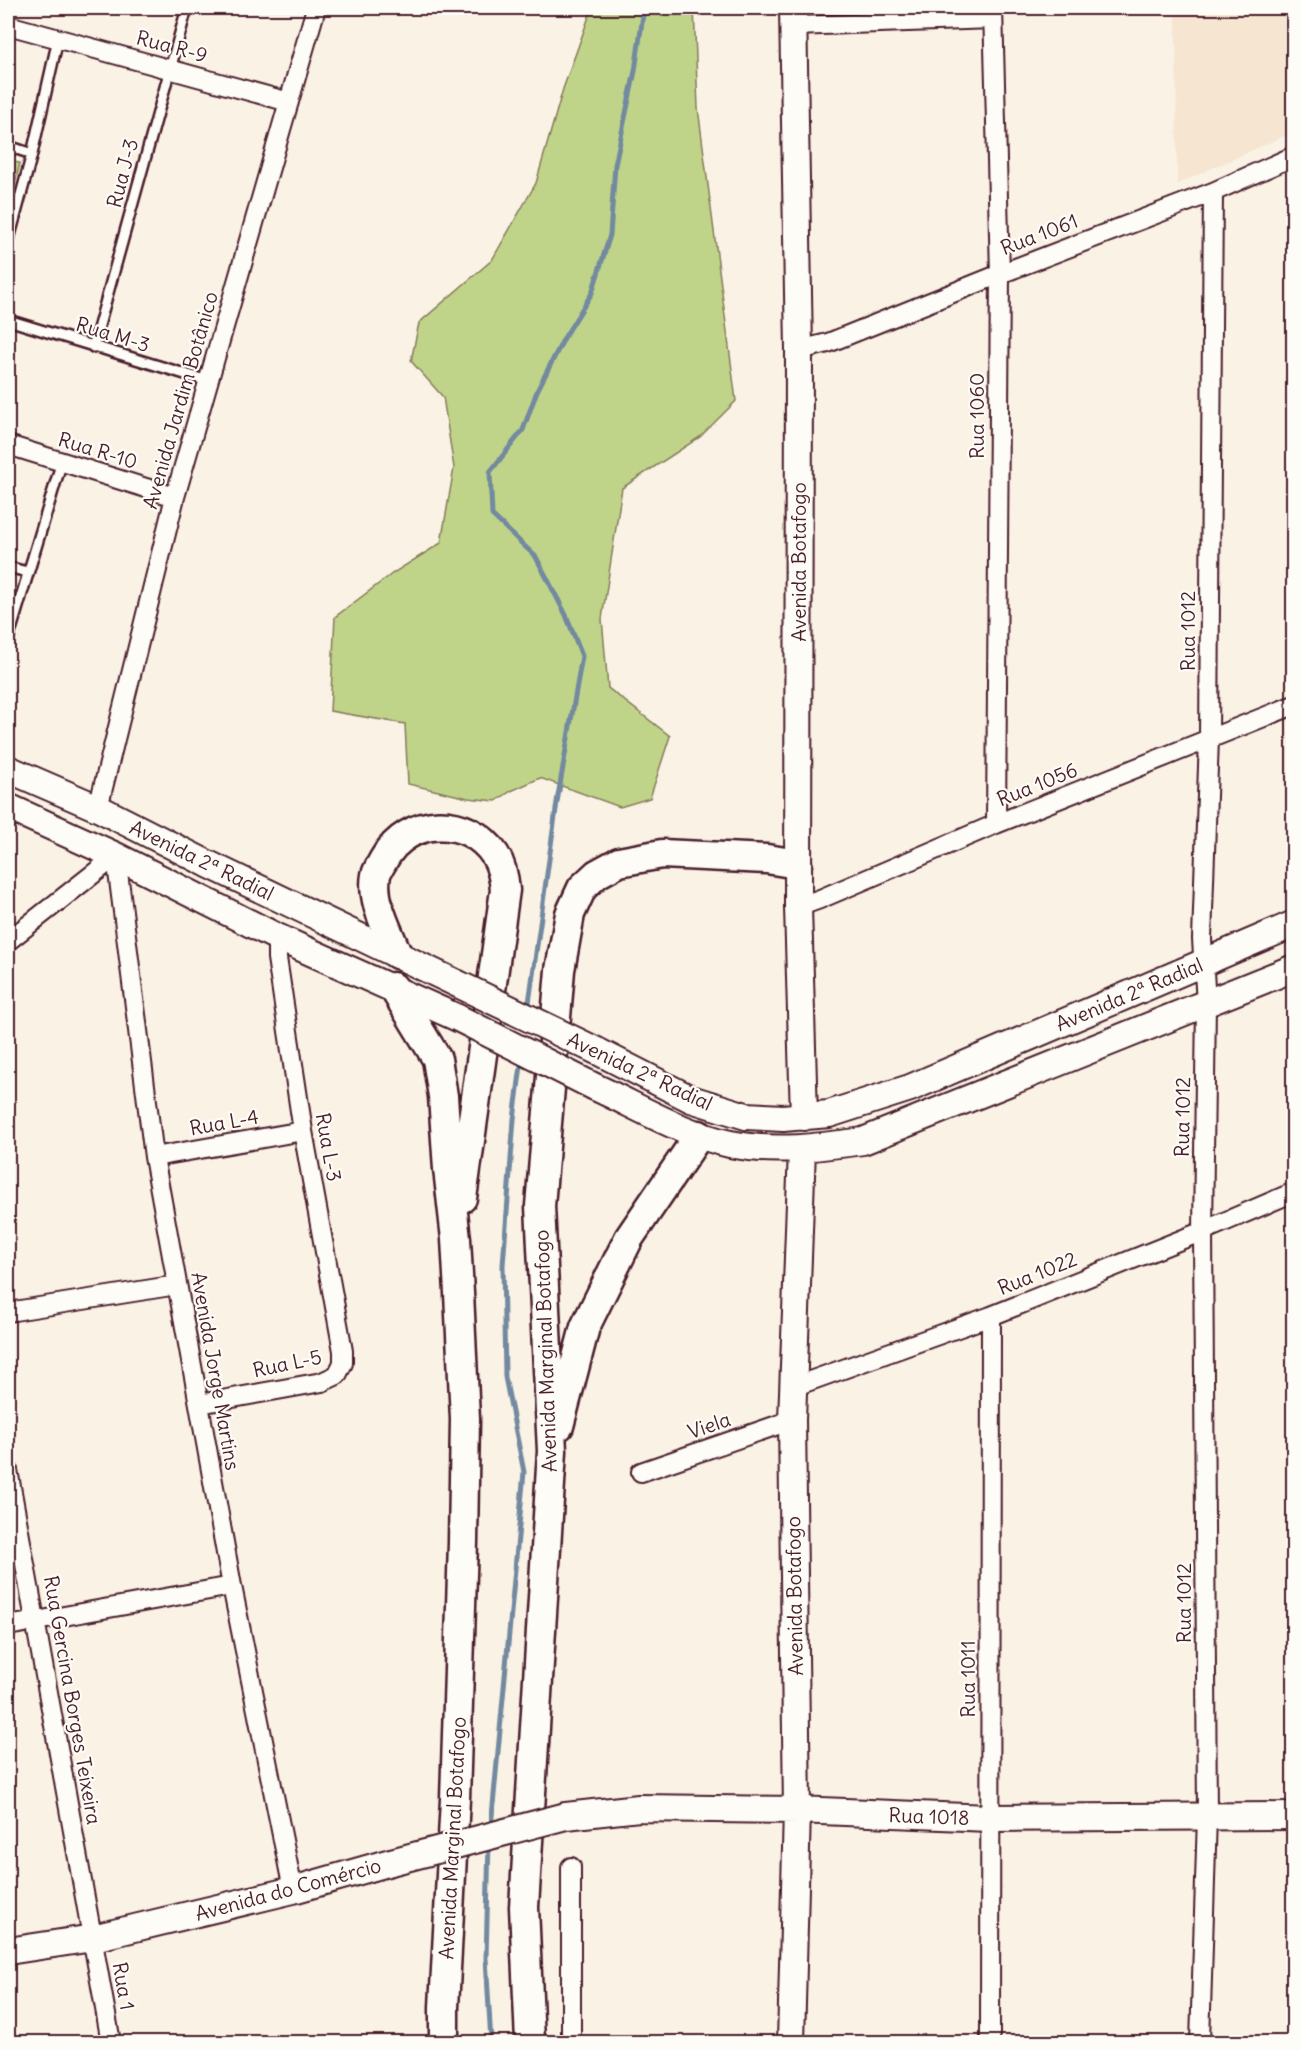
<svg xmlns="http://www.w3.org/2000/svg" width="1301" height="2050" font-family="Delius,sans-serif">
	<style>
		.built { fill: #f6e5d0 }
		.green { fill: #bfd489; stroke: #847a5a; stroke-width: 1.5 }
		.lines { fill: none; stroke-linecap: round; stroke-linejoin: round }
		.stream { stroke: #7289a0; stroke-width: 5 }
		.lane-casing { stroke: #4a1f2b; stroke-width: 14 }
		.street-casing { stroke: #4a1f2b; stroke-width: 22 }
		.secondary-casing { stroke: #4a1f2b; stroke-width: 30 }
		.primary-casing { stroke: #4a1f2b; stroke-width: 33 }
		.lane { stroke: #fdfcf7; stroke-width: 9 }
		.street { stroke: #fdfcf7; stroke-width: 18 }
		.secondary { stroke: #fdfcf7; stroke-width: 26 }
		.primary { stroke: #fdfcf7; stroke-width: 28 }
		.secondary-bridge-casing { stroke: #4a1f2b; stroke-width: 30; stroke-linecap: butt }
		.secondary-bridge { stroke: #fdfcf7; stroke-width: 26 }
		.labels { text-anchor: middle; dominant-baseline: central; stroke-width: 4.5; stroke-linejoin: round; paint-order: stroke }
		.street-label { font-size: 20px; fill: #4a1f2b; stroke: #fdfcf7 }
	</style>
	<rect width="100%" height="100%" fill="#faf2e5"/>
	<filter id="ink" filterUnits="userSpaceOnUse"><feTurbulence type="fractalNoise" baseFrequency=".0167" numOctaves="2"/><feDisplacementMap in="SourceGraphic" scale="12" xChannelSelector="R" yChannelSelector="G"/><feConvolveMatrix kernelMatrix="1 2 1 2 8 2 1 2 1" color-interpolation-filters="sRGB"/></filter>
	<g filter="url(#ink)">
		<path class="built" d="M1176,8H1294L1293,132L1177,184Z"/>
		<path class="green" d="M590,8H694L698,108L736,401L700,437L622,488L602,619L608,688L670,736L650,798L620,807L540,778L511,791L496,801L468,798L408,784L405,724L330,711L335,617L393,573L441,543L454,468L443,397L411,361L419,323L492,260L536,183L563,89L591,11Z
			M8,161L20,163L8,213Z"/>
		<g class="lines">
			<path class="stream" d="M528,1010L557,802L582,656L566,615L536,557L492,515L490,472L523,430L537,391L564,338L592,293L610,235L615,165L635,71L644,8
				M491,1827L524,1472L505,1377L503,1265L514,1119L522,1058
				M489,1842L486,1958L491,2042"/>
			<defs>
				<path id="lane" d="M8,146L32,154
					M8,243L32,154L58,39
					M8,320L208,381
					M93,347L187,8
					M8,567L27,572
					M8,640L62,461"/>
				<path id="street" d="M993,8L1000,274L996,824
					M8,25L289,102
					M794,26L993,19
					M799,350L828,343L1000,274L1213,192L1294,156
					M8,445L175,497
					M98,808L175,497L316,8
					M116,856L154,1157L232,1586L293,1890
					M798,907L820,899L996,824L1294,705
					M8,941L116,856
					M154,1157L303,1131
					M8,1312L177,1285
					M793,1387L991,1316L1203,1231L1294,1192
					M199,1404L322,1382L337,1375L343,1363V1351L303,1131L277,958V937
					M8,1470L111,2042
					M641,1472L792,1420
					M8,1626L232,1586
					M571,1867V2042
					M990,2042L991,1316
					M1200,2042L1207,1816L1203,1231L1206,1004L1202,939L1209,738L1213,192"/>
				<path id="secondary" d="M793,8L799,350L798,907L804,1117
					M8,769L98,808L208,864L456,983
					M8,807L116,856L277,937L458,1018
					M597,1051L691,1099L746,1116L783,1118L829,1114L910,1088L1294,924
					M595,1087C639,1107 683,1134 730,1144C775,1153 819,1147 863,1141L1294,968
					M566,1816L639,1808L797,1810L989,1818L1294,1816
					M8,1951L93,1938L293,1890L391,1862
					M791,2042L797,1810L792,1420L802,1149"/>
				<path id="primary" d="M397,954C388,930 371,901 376,875C377,870 382,863 384,859C408,816 468,814 495,855C502,866 504,878 505,890L462,1198
					M393,987L437,1059L443,1096L448,1169L456,1239L459,1293L465,1419L463,1542L455,1799L444,2007V2042
					M559,1426L585,1327L629,1238L699,1135
					M530,2042L524,1907L552,1451L540,1206L560,970L570,914L582,888L597,874L619,862L662,854L767,859L797,864"/>
			</defs>
			<use href="#lane" class="lane-casing"/>
			<use href="#street" class="street-casing"/>
			<use href="#secondary" class="secondary-casing"/>
			<use href="#primary" class="primary-casing"/>
			<use href="#lane" class="lane"/>
			<use href="#street" class="street"/>
			<use href="#secondary" class="secondary"/>
			<use href="#primary" class="primary"/>
			<defs>
				<path id="secondary-bridge" d="M456,983L597,1051
					M458,1018L595,1087
					M391,1862L566,1816"/>
			</defs>
			<use href="#secondary-bridge" class="secondary-bridge-casing"/>
			<use href="#secondary-bridge" class="secondary-bridge"/>
		</g>
	</g>
	<g class="labels">
		<g class="street-label">
			<text transform="translate(172 46) rotate(15)">Rua R-9</text>
			<text transform="translate(122 173) rotate(-75)">Rua J-3</text>
			<text transform="translate(1039 234) rotate(-21)">Rua 1061</text>
			<text transform="translate(113 334) rotate(17)">Rua M-3</text>
			<text transform="translate(180 400) rotate(-74)">Avenida Jardim Botânico</text>
			<text transform="translate(976 416) rotate(-90)">Rua 1060</text>
			<text transform="translate(98 450) rotate(17)">Rua R-10</text>
			<text transform="translate(798 562) rotate(-90)">Avenida Botafogo</text>
			<text transform="translate(1187 631) rotate(-90)">Rua 1012</text>
			<text transform="translate(1037 784) rotate(-22)">Rua 1056</text>
			<text transform="translate(202 860) rotate(26)">Avenida 2ª Radial</text>
			<text transform="translate(1129 994) rotate(-23)">Avenida 2ª Radial</text>
			<text transform="translate(640 1071) rotate(25)">Avenida 2ª Radial</text>
			<text transform="translate(1182 1117) rotate(-89)">Rua 1012</text>
			<text transform="translate(224 1122) rotate(-10)">Rua L-4</text>
			<text transform="translate(329 1147) rotate(80)">Rua L-3</text>
			<text transform="translate(1037 1273) rotate(-22)">Rua 1022</text>
			<text transform="translate(545 1351) rotate(-92)">Avenida Marginal Botafogo</text>
			<text transform="translate(287 1363) rotate(-12)">Rua L-5</text>
			<text transform="translate(216 1371) rotate(80)">Avenida Jorge Martins</text>
			<text transform="translate(709 1425) rotate(-19)">Viela</text>
			<text transform="translate(794 1596) rotate(-91)">Avenida Botafogo</text>
			<text transform="translate(1183 1603) rotate(-90)">Rua 1012</text>
			<text transform="translate(967 1679) rotate(-90)">Rua 1011</text>
			<text transform="translate(73 1700) rotate(80)">Rua Gercina Borges Teixeira</text>
			<text transform="translate(929 1816) rotate(2)">Rua 1018</text>
			<text transform="translate(452 1838) rotate(-87)">Avenida Marginal Botafogo</text>
			<text transform="translate(288 1889) rotate(-15)">Avenida do Comércio</text>
			<text transform="translate(124 1986) rotate(80)">Rua 1</text>
		</g>
	</g>
	<rect width="1301" height="2050" fill="none" stroke="#fdfcf7" stroke-width="30"/>
	<rect x="15" y="15" width="1271" height="2020" fill="none" stroke="#4a1f2b" stroke-width="2" filter="url(#ink)"/>
</svg>
